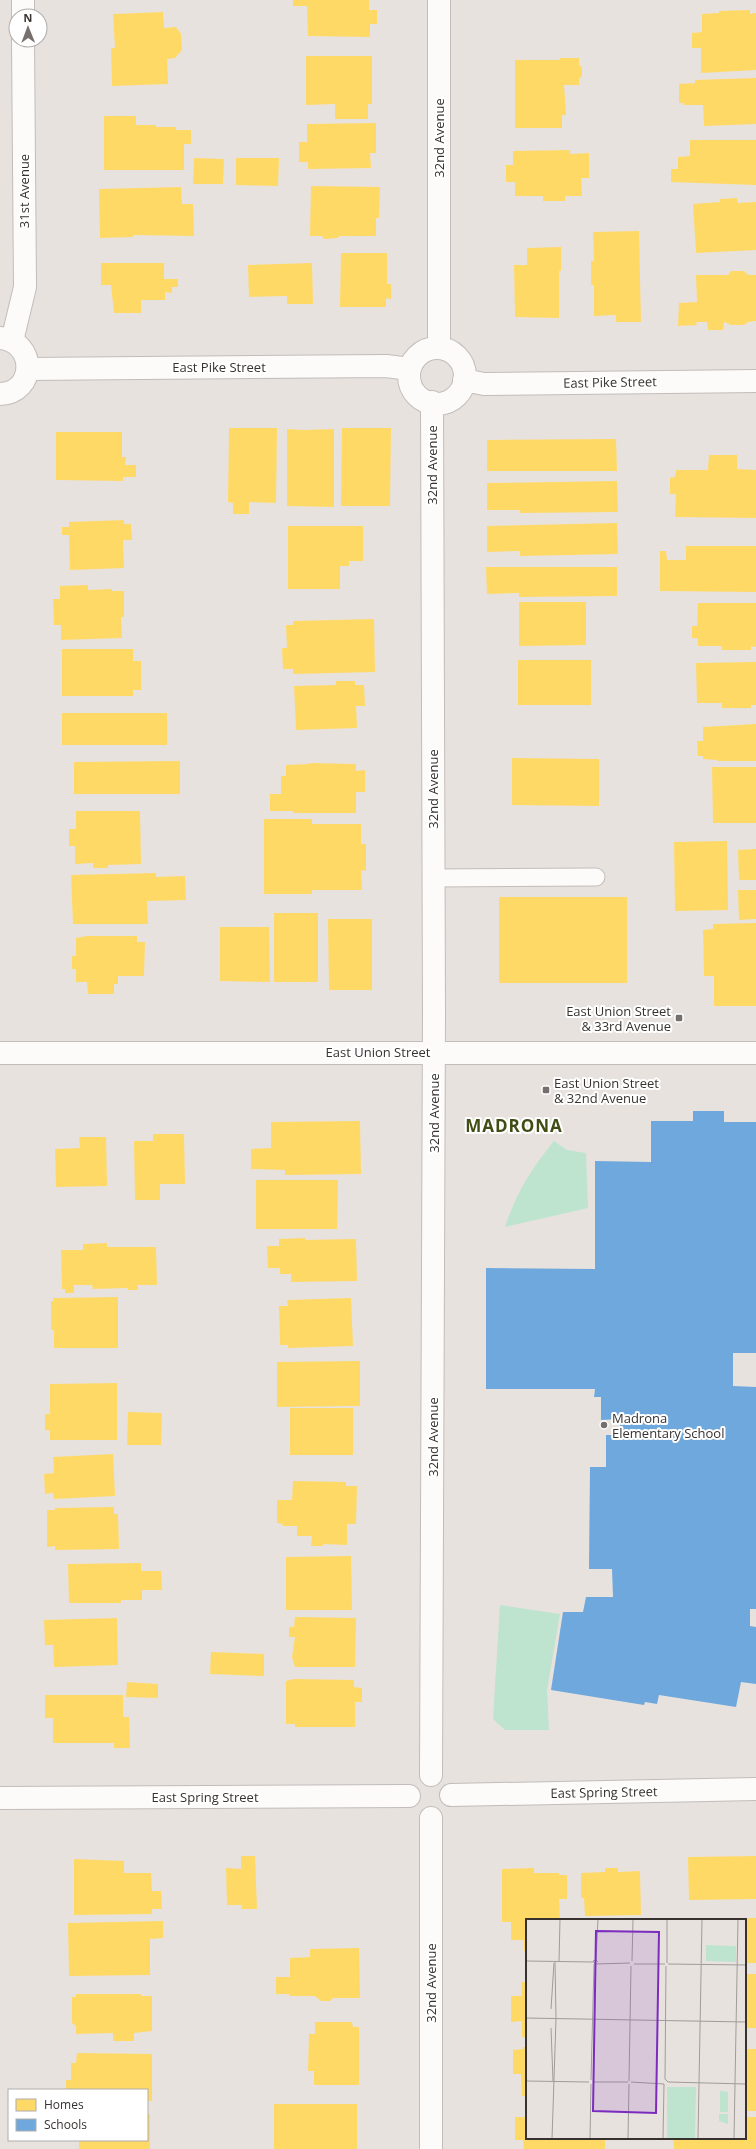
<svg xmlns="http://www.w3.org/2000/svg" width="756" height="2149" font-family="'Open Sans',sans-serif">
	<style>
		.green { fill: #bee3cf }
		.homes { fill: #ffd966 }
		.schools { fill: #6fa8dc }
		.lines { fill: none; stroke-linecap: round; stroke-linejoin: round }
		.service-casing { stroke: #c2bdba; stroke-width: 19 }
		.minor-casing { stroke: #c2bdba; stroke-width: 24 }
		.tertiary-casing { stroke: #c2bdba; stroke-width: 24 }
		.service { stroke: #fcfbfa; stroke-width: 17 }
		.minor { stroke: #fcfbfa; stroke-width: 22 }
		.tertiary { stroke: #fcfbfa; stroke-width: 22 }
		.poi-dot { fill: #75706d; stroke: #fff; stroke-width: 1.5 }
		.labels { text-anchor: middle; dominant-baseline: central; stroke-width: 4; stroke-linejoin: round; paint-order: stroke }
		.street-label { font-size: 13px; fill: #373230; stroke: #fff }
		.poi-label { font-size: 13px; fill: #373230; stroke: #fff; text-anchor: start }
		.district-label { font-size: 17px; font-weight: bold; letter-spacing: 1px; fill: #404d15; stroke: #fff }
		.inset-road { fill: none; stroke: #a19c99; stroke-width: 1 }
		.view { fill: #7b2cbf; fill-opacity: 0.15; stroke: #7b2cbf; stroke-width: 2 }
		.inset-edge { fill: none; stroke: #373230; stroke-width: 2 }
	</style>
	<rect width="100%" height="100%" fill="#e8e2df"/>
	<path class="green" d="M554,1141L567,1150L586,1153L588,1208L505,1227C516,1193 532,1168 554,1141Z
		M500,1605L560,1614L547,1690L549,1730H505L493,1719Z"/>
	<path class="homes" d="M293,0H369V10H377V24H370V37L308,36L307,6H293Z
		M750,10V14L756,13V70L701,73V48H692V33L702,32V14L719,13V11Z
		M163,12L164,28L176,27L181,34L182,50L175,58L167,59L168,84L112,86L111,48H115L113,14Z
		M306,56H372V104H368V119H335V104L306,105Z
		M560,58H579V65L582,67V77L579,78V85H564L566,115H562V128H515V60H560Z
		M756,78V124L704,126L703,105H684L683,103H679V84L695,83V80Z
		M104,116H136V125H156V127H176V130H191V144H184V170H104Z
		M376,123V153H370L371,168L308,169V162H299V142H307V124Z
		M690,140H756V185L671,182V169H678V157L690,156Z
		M570,150V154L589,153V178H581L582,196H565V201H543V196H515V182H506V165H513V151Z
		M194,158L224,159L223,184H193Z
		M236,158H279L278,186L236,185Z
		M311,186L380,187L379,218H376V236H340L337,238L324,239L322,236H310Z
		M181,187L182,204H193L194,236L133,235V237L100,238L99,189Z
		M737,198L738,203L756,202V250L696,253L693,204L720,202V199Z
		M639,231L641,322H616V315L594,316V285H591V261H594L593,232Z
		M561,247V271H559V318L515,317L514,265H527V248Z
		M341,253H387V284H391V299L386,298V307H340Z
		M101,263H164V279H178V287H172V293L165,292V300H141V313H114L111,285H101Z
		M312,263L313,304H287V296L249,297L248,265Z
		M731,271H744L748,275H756V321L748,322L744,325H731L724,322L723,330H708L707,322H696L697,325L678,326L679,303L697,302L696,275H728Z
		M229,428H277L276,503L249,502V514H233V503L228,502Z
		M342,428H391L390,506H341Z
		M287,429L304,430L334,429V507L287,506Z
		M56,432H122V457H126L125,465H136V477H123V481L56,480Z
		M616,439L617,471H487V440Z
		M709,455H737V469L756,470V518L675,517L676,494H670V478L675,477L676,470H708Z
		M617,481L618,512L520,513V510H487V483Z
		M124,520V524H131L132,540H123L124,568L70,570L69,535H62V527H69V522Z
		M617,523L618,554L520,556V551L487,552V526Z
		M288,526H363V561H349V566H340V589H288Z
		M686,546H756V592L660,591V551H666L667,560H686Z
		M486,567H617V596L519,597V593L487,594Z
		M88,585V590L112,589V591H124V617H121L122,638L61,640V625H54L53,599H60V586Z
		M519,602H586V645L519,646Z
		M698,603H756V647L751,646V650H722V646H698V638H692V626H697Z
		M374,619L375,672L293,674V669H283L282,648H287L286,625H293V621Z
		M62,649H133V661H141V690H133V696H62Z
		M518,660H591V705H518Z
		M756,662V705H751V708H722V703H697L696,663Z
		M336,681H355V685H364L365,706H356L357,728L296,730L294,686L336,685Z
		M62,713H167V745H62Z
		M756,724V761H717V760L703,759V756H698L697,741H703V727Z
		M512,758L599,759V806L512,805Z
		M180,761V794H74V762Z
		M309,763L356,764V771L365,770V792H356V813H293V811H270V794H281V776H286V765L309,764Z
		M712,767H756V823H713Z
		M76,811H140L141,864L108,865V868H93V863L75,864V846H69V829H76Z
		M264,819H312V824H361V844H366V871L361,870L362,890H312V894H264Z
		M727,841L728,910L675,911L674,842Z
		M756,849V880H739L738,850Z
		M156,873V877L185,876L186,900L147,901L148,924H73L71,875Z
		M738,890H756V919L739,920Z
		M499,897H627V983H499Z
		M274,913H318V982H274Z
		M328,919H372V990H329Z
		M756,923V1006H714V976H704L703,930L713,929V924Z
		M220,927H269L270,982L220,981Z
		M87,936H137V942H145L144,976H118V984H114V994H88L87,982H76V969H72V956H76V938Z
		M360,1121L361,1174L285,1175V1170L251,1169V1149L271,1148V1122Z
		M153,1134H184L185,1184H160V1200H135L134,1141H153Z
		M79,1137H106L107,1186L56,1187L55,1149L80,1148Z
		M256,1180H338L337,1229H256Z
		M305,1238V1240L356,1239L357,1281L291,1282V1274H280V1268H268L267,1246H279V1239Z
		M107,1243V1247H156L157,1285H138V1290H128V1288L93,1289L92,1285H74V1293H65V1289H62L61,1250H83V1244Z
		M118,1297V1348H54V1330H51V1301H54L53,1298Z
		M351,1298L353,1346L288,1348V1345H280L279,1306H288L287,1300Z
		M360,1361V1406L277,1407V1362Z
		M117,1383V1440H50V1430H45V1414H50V1384Z
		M290,1408H353V1455H290Z
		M128,1412L162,1413L161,1445H127Z
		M113,1454L115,1496L54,1499L53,1493L45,1494L44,1474L54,1473L53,1457Z
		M293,1481L346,1482V1486H357L356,1524H347V1545L323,1544V1546H311L312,1536H297V1526H282L283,1524L277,1523V1500H292Z
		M114,1507V1514H118L119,1549L55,1550V1546L47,1547V1510H55V1508Z
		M351,1556L352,1610H286V1557Z
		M141,1563V1571H161L162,1590H142V1600H121V1603H69L68,1564Z
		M295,1617L356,1618L355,1667H295L292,1657L295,1637H289V1627H294Z
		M117,1618L118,1665L54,1667L53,1645H45L44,1620Z
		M211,1652L264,1654V1676L210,1674Z
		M294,1679L354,1680V1687L362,1688V1702H355V1727H295V1724H286V1681Z
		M127,1682L158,1684V1698L126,1697Z
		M45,1695H123V1717H129L130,1748H114V1743H53V1718H45Z
		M241,1856H255L257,1909H241L242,1905H227L226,1868L241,1869Z
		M756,1856V1899L689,1900L688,1857Z
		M74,1859L124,1861V1873H151L152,1891H161L162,1909H152V1914L74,1915Z
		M534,1868V1873H559V1875H567V1899H559L560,1920H527V1951H524V1940H511V1922H502V1869Z
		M605,1868H618V1872L640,1871L641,1915L585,1916L584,1898H581V1873L605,1872Z
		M756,1918V1963H745V1920H691Z
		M163,1921V1938L150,1939V1975L69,1976L68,1923Z
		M359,1948L360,1998H333L330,2001H321L315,1996H289V1994H276V1977H290V1958L310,1957V1949Z
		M745,1974H756V2028H745Z
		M522,1982H527V2037H522V2021L511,2022V1996H522Z
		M76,1994H141V1996H152V2031L134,2033V2041H113V2033L76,2034V2026L72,2023V1997H76Z
		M315,2022H352L353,2027H359V2085H314V2071H308L309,2034H315Z
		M523,2047H527V2096H522L521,2074H513V2050L523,2049Z
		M745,2049H756V2111H745Z
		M77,2053L152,2054V2101H147V2090H66V2080H71V2063H76Z
		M274,2104H357V2149H274Z
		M147,2114H150V2149H79V2140H147Z
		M515,2117H527V2138H605V2149H524L523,2140H515Z
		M745,2117H756V2149H674L673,2138H745Z"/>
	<path class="schools" d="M693,1111H724V1122H756V1353H733V1386L756,1387V1609H750V1626L756,1627V1684L741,1682L736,1707L659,1695L657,1704L645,1702L644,1705L551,1690L563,1612H583L586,1597H613L612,1569H589L590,1467H606V1435H620V1419L601,1420V1397H594L595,1389H486V1268L595,1269V1161L651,1162V1121H693Z"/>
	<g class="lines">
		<defs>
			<path id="service" d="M433,878L596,877"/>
			<path id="minor" d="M23,0V16
				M0,338C37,342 36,393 0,394
				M12,341L25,287L23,40
				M439,348V0
				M409 376a28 28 0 1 1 56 0a28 28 0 1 1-56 0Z
				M28,369L386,366L410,369
				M464,380L484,384L756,381
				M431,1775L434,1014L432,402
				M451,1795L756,1789
				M0,1798L409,1796
				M431,1818V2149"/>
			<path id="tertiary" d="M0,1053H756"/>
		</defs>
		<use href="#service" class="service-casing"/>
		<use href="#minor" class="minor-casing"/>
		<use href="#tertiary" class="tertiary-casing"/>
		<use href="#service" class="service"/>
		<use href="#minor" class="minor"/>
		<use href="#tertiary" class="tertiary"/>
	</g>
	<g class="poi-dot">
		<rect x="675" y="1014" width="8" height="8" rx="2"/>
		<rect x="542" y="1086" width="8" height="8" rx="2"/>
		<circle cx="604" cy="1425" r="4"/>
	</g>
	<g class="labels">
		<g class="street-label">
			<text transform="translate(439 138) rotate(-90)">32nd Avenue</text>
			<text transform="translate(24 191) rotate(-90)">31st Avenue</text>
			<text x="219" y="367">East Pike Street</text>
			<text transform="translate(610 382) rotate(-1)">East Pike Street</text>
			<text transform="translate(432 465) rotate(-90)">32nd Avenue</text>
			<text transform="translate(433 789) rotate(-90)">32nd Avenue</text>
			<text x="378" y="1052">East Union Street</text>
			<text transform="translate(434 1113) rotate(-90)">32nd Avenue</text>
			<text transform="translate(433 1437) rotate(-90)">32nd Avenue</text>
			<text transform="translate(604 1792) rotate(-1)">East Spring Street</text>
			<text x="205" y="1797">East Spring Street</text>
			<text transform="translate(431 1983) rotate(-90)">32nd Avenue</text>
		</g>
		<g class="poi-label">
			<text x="671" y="1011" text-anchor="end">East Union Street<tspan x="671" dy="15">&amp; 33rd Avenue</tspan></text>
			<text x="554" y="1083">East Union Street<tspan x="554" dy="15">&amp; 32nd Avenue</tspan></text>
			<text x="612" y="1418">Madrona<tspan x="612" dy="15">Elementary School</tspan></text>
		</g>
		<g class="district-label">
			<text x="514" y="1125">MADRONA</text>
		</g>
	</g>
	<g transform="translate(526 1919)">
		<rect width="220" height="220" fill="#e8e2df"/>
		<path d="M180,26L210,27V43L180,42ZM141,168H170L169,220H141ZM194,172L202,173V193H194ZM193,195H202V205L193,202Z" fill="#bee3cf"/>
		<path class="inset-road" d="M70,41L72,0M0,42L67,43M106,42L107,0M33,43L34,0M72,43L70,41L67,42L69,45L104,44M141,44V0M108,45H139M142,45L220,46M140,47L139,160L142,163L220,165M25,90L28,44M0,99L220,103M25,109L27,162M65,161L68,45M0,162L63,163M103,162L105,47M67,163H102M105,163L138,165L137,220M26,220L30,100L29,43M64,220L65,165M102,220L103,165M172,220L176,0M208,220L212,0"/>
		<path class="view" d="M70,12L133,13L130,194L67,192Z"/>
		<rect width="220" height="220" class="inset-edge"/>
	</g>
	<rect x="8" y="2089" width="140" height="52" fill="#ffffff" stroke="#afadac"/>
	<rect x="16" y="2099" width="20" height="12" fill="#ffd966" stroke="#afadac"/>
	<text x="44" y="2109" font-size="12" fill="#373230">Homes</text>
	<rect x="16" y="2119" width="20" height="12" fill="#6fa8dc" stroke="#afadac"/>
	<text x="44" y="2129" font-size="12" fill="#373230">Schools</text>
	<g transform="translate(28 28) rotate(359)"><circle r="19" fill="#ffffff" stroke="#afadac"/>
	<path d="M0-3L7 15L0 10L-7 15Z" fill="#75706d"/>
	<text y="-6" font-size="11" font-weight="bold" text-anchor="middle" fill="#373230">N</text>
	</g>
</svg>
